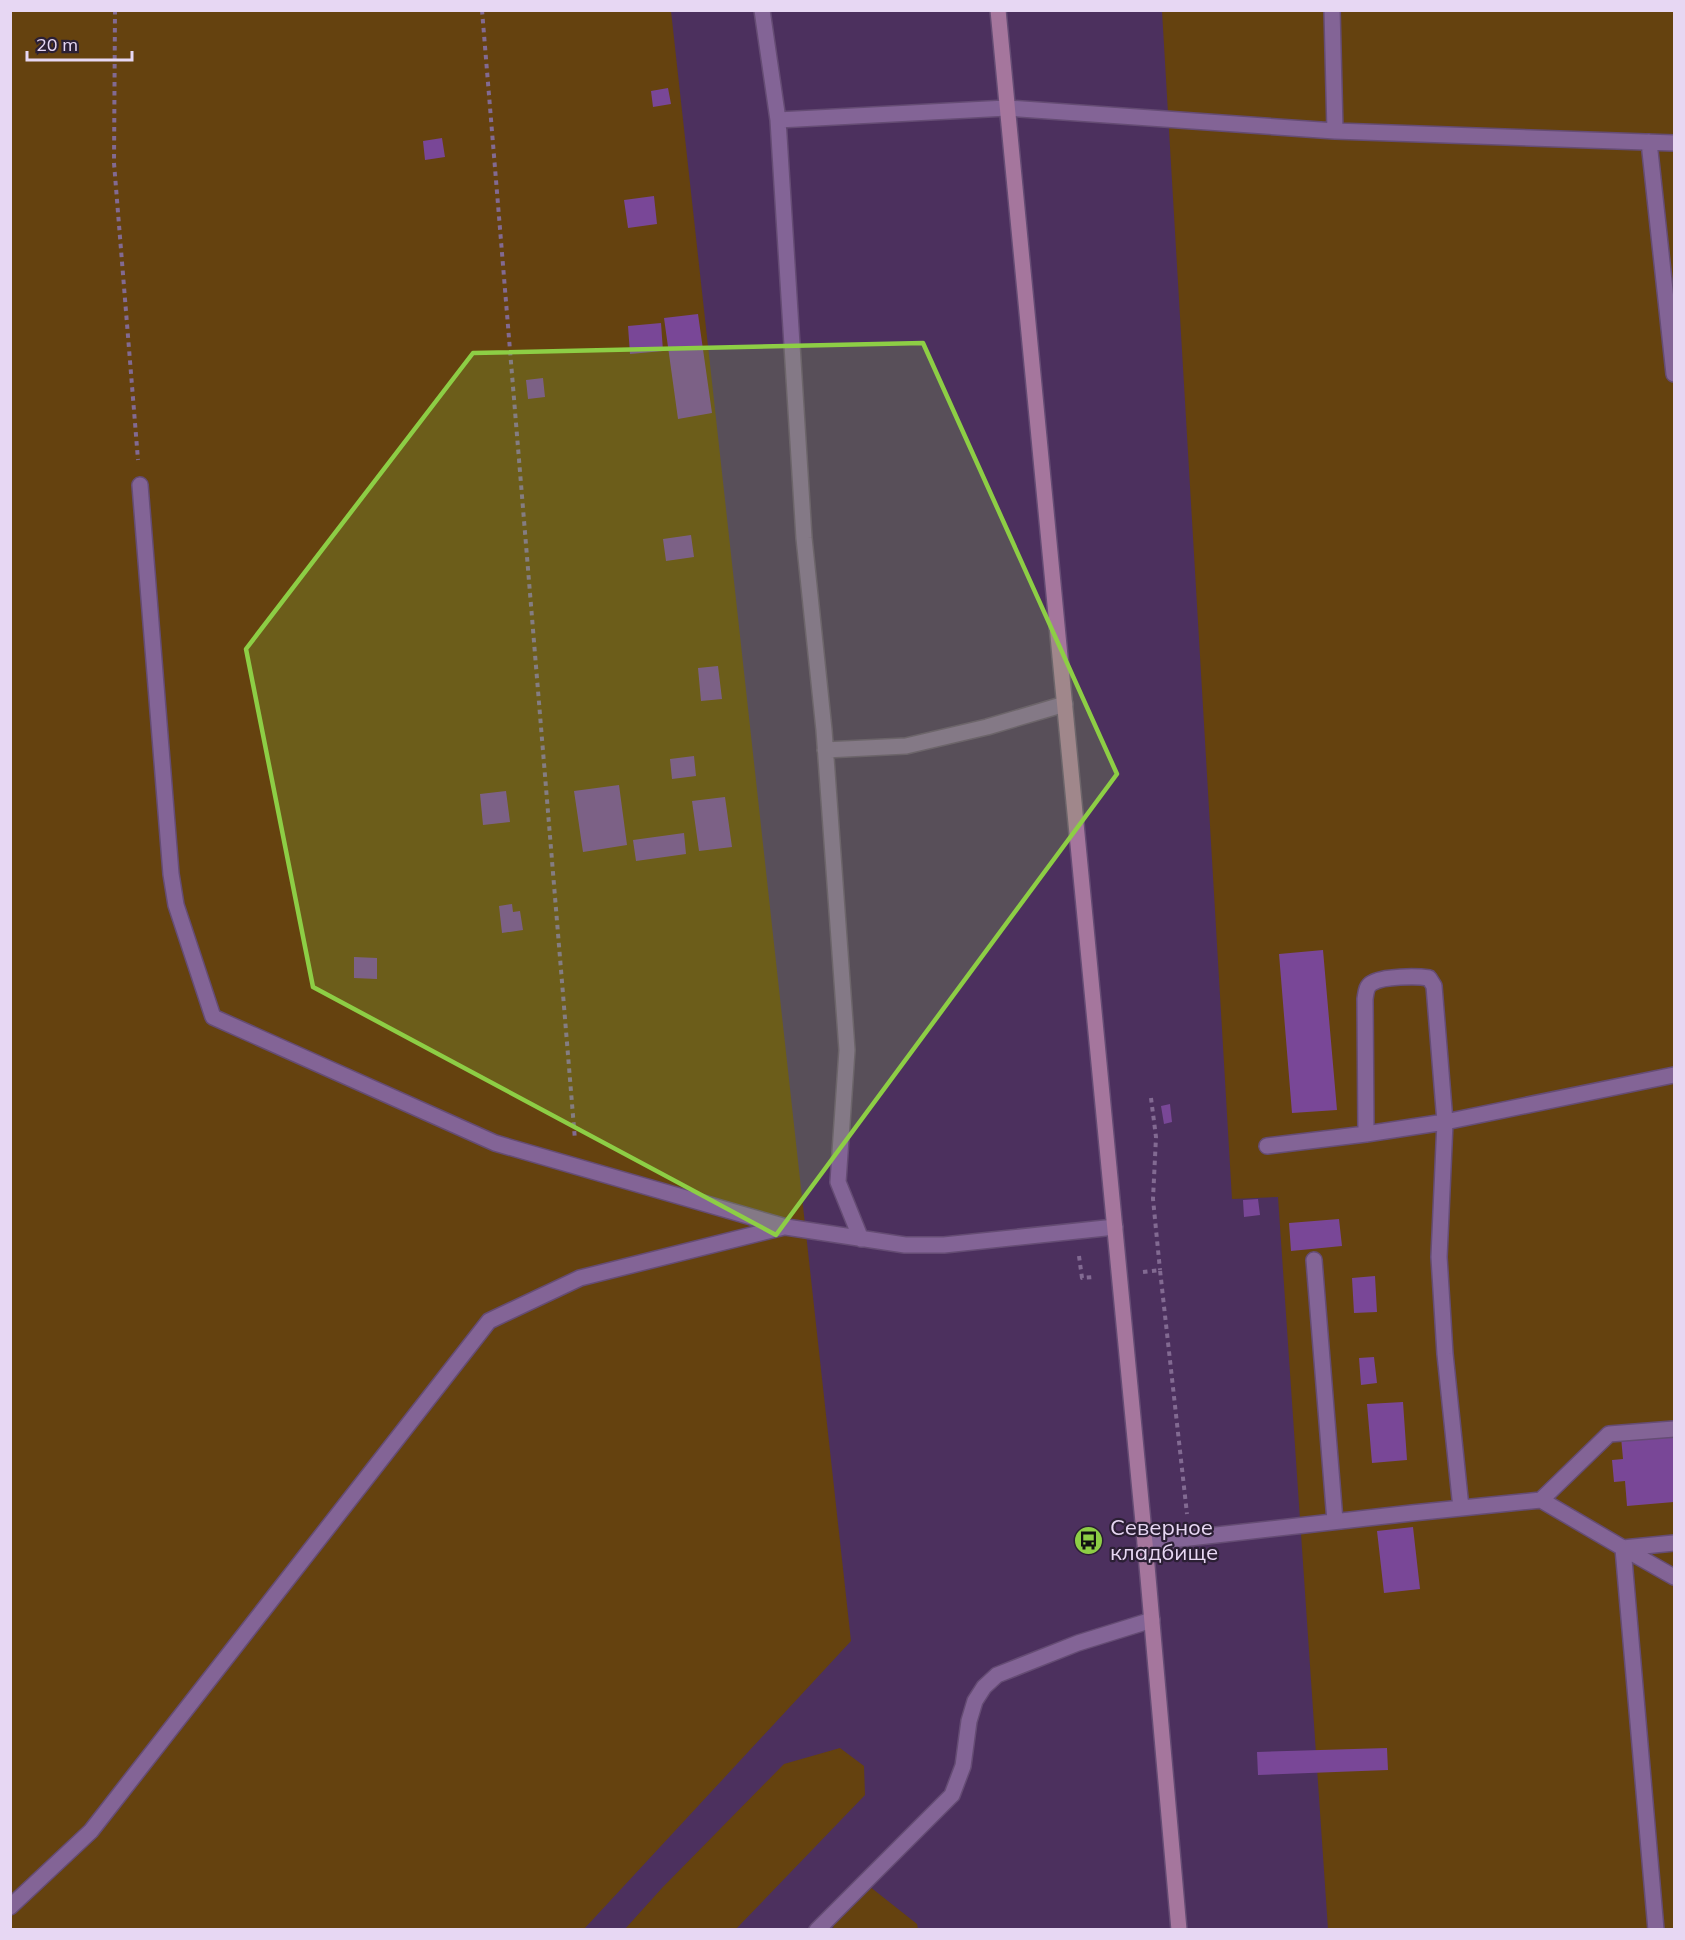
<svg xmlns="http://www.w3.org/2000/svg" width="1685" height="1940" font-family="Mulish,sans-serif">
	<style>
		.green { fill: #65420f }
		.building { fill: #794797 }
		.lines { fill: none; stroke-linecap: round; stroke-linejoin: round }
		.lane-casing { stroke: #654c74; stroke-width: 18 }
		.secondary-casing { stroke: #654c74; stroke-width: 18 }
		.path { stroke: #826a92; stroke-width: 4; stroke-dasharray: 4.5 4.5; stroke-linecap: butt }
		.lane { stroke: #836496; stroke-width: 15 }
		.secondary { stroke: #a5769d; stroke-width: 15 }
		.marked { fill: #8dce45; fill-opacity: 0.2; stroke: #8dce45; stroke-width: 4.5; stroke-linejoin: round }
		.labels { text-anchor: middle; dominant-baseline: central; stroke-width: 4.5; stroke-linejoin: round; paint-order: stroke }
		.poi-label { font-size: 22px; fill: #e7d7f3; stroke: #2b1f34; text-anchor: start }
	</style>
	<rect width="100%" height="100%" fill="#4c305e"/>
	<path class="green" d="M11,11H671L851,1641L584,1929L11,1930Z
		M1162,11H1674V1929H1328L1278,1197L1232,1199Z
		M840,1748L864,1766L865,1795L736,1929H625L662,1888L784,1764Z
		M869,1886L917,1924L918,1929L833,1930L836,1900Z"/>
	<path class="building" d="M668,88L671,104L653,107L651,91Z
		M442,138L445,157L425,160L423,141Z
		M654,196L657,224L628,228L624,200Z
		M698,314L712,413L678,419L664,318Z
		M661,323L663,351L630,354L628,326Z
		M543,378L545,397L528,399L526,380Z
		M691,535L694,557L666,561L663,539Z
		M718,666L722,699L701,701L698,668Z
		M694,756L696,776L672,779L670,759Z
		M619,785L627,845L583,852L574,791Z
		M506,791L510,822L483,825L480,794Z
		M725,797L732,847L699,851L692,801Z
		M684,833L686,854L636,861L633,840Z
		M512,904L513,912L520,911L523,930L502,933L499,906Z
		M1323,950L1337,1110L1292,1113L1279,954Z
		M354,957L377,958V979L354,978Z
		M1170,1104L1172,1122L1164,1124L1161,1106Z
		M1258,1199L1260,1215L1244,1217L1243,1200Z
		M1339,1219L1342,1246L1291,1251L1289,1223Z
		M1375,1276L1377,1312L1354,1313L1352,1278Z
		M1374,1357L1377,1383L1361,1385L1359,1358Z
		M1403,1402L1407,1460L1372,1463L1367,1404Z
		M1674,1433V1502L1627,1506L1625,1481L1614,1482L1612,1460L1623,1459L1621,1437Z
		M1413,1527L1420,1589L1384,1593L1377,1531Z
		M1387,1748L1388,1770L1258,1775L1257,1752Z"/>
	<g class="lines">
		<defs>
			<path id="lane" d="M762,10L778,120L804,538L824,730L847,1050L838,1182L861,1239
				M1332,10L1335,131
				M778,120L1007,108L1335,131L1674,143
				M1649,142L1674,374
				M140,485L171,874L176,905L213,1017L495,1143L786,1227L905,1245H944L1115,1227
				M825,750L906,746L987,727L1065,704
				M1366,1134L1365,999C1366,993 1366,986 1372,983C1383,976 1417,976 1429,978L1434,986L1445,1122L1439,1257L1445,1354L1461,1508
				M1267,1146L1366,1134L1445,1122L1674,1075
				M1314,1260L1335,1521
				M1541,1500L1609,1434L1674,1429
				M1145,1543L1412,1513L1541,1500L1623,1548L1674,1543
				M1623,1548L1656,1930
				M1623,1548L1674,1577
				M10,1907L91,1831L489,1321L580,1278L784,1227
				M817,1930L952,1795L963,1766L969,1721L975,1701L984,1687L997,1675L1078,1643L1152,1620"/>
			<path id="secondary" d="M998,10L1145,1543L1179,1930"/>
		</defs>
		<use href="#lane" class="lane-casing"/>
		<use href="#secondary" class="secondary-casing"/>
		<path class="path" d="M115,10L114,163L138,460
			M482,10L575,1140
			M1151,1098L1156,1137L1153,1199L1160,1270
			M1079,1256L1082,1278L1094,1277
			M1143,1272L1160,1270L1187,1514"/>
		<use href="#lane" class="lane"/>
		<use href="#secondary" class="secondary"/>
	</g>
	<path class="marked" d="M923,343L1117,774L776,1235L313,987L246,649L473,353Z"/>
	<defs>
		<symbol id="bus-disc" viewBox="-11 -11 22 22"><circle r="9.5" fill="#8dce45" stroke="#2b1f34"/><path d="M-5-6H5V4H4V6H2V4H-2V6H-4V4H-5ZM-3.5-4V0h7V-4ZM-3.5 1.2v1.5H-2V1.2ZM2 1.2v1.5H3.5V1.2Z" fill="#111"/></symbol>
	</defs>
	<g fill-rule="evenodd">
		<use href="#bus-disc" x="1072" y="1524" width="33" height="33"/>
	</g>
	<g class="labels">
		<g class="poi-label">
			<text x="1110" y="1527">Северное<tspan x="1110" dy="25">кладбище</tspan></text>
		</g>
	</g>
	<rect width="1685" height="1940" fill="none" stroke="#e7d7f3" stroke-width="24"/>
	<path d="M27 51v9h105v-9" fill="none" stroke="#e7d7f3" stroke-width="3"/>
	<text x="36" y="51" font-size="18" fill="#e7d7f3" stroke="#2b1f34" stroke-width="4.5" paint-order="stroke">20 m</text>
</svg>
